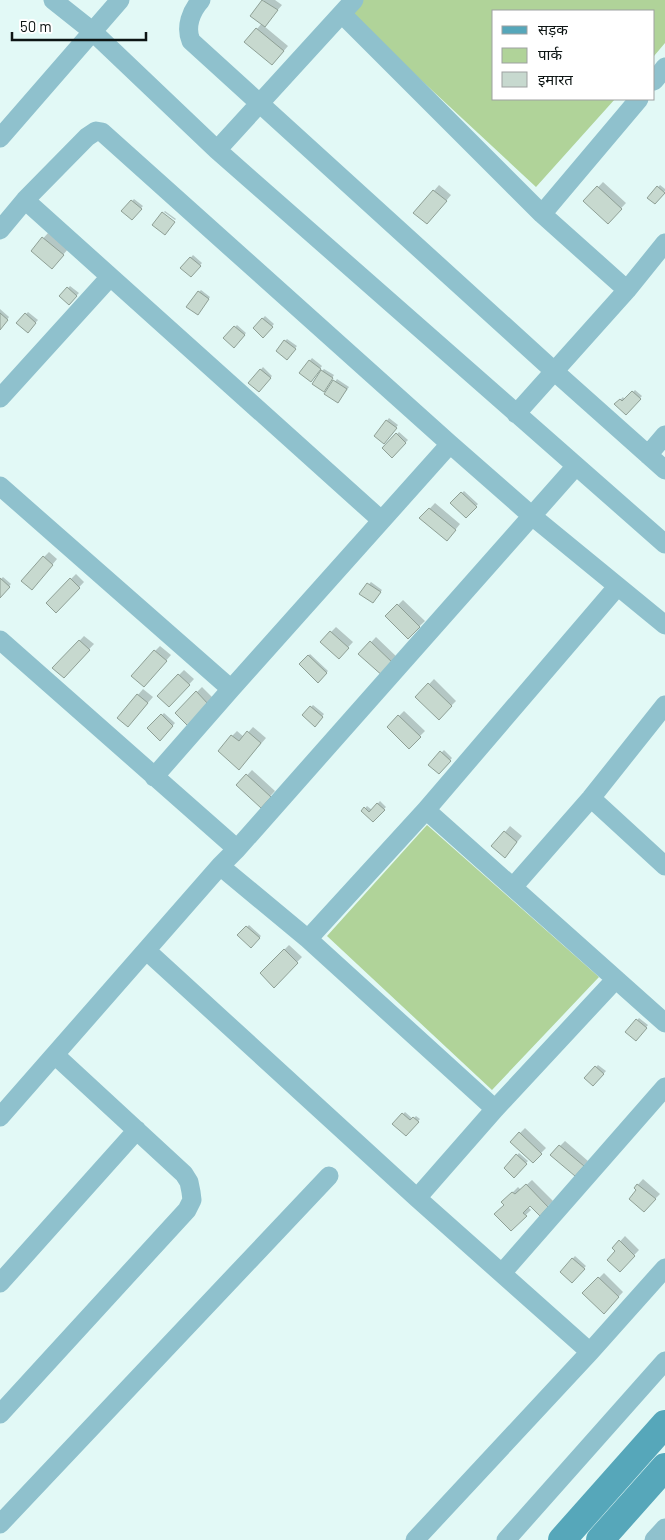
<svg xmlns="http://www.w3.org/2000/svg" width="665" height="1540" font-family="Barlow,'Noto Sans Devanagari',sans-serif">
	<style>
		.green { fill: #b0d399 }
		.shadow { fill: #0003 }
		.building { fill: #c7d9cf; stroke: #8fa096 }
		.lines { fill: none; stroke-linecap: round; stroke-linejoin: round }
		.street { stroke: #8fc1cd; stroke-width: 19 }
		.secondary { stroke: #56a7ba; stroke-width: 28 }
	</style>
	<rect width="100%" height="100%" fill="#e2f9f6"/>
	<path class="green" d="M363,0H665V43L654,56V11H494V99H615L536,187L350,14Z
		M427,825L599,977L492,1090L327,936Z"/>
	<path class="shadow" d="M264,0H275L282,5L264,26L288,46L277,59L246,42L262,23L252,16Z
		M603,182L626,203L608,222L585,201Z
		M439,185L451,195L432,218L415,213Z
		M660,185L665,189V191L654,203L649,198Z
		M134,199L143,206L132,218L123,211Z
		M165,211L176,219L175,220L164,212Z
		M48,233L68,249L57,262L32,251Z
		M193,255L202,263L191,275L182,268Z
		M70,286L79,293L69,303L61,296Z
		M201,290L210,297L200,311L199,292Z
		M0,309L9,317L0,329Z
		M28,312L38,320L28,331L18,323Z
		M265,316L274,324L263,336L254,328Z
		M237,325L246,333L234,346L225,338Z
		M287,339L297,346L289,356L285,341Z
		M312,358L322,366L313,378L300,373Z
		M263,367L272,376L259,390L250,383Z
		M324,369L334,375L326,388L322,371Z
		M337,379L349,387L340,399L326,394Z
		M635,390L642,396L626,413L616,404L623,397L625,400Z
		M389,418L398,425L386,440L375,436Z
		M399,432L408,440L392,456L384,448Z
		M464,491L478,504L466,516L452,503Z
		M435,503L460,524L452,534L421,518Z
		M49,552L57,559L37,583L44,557Z
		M76,574L84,582L56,612L47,603Z
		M3,577L11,584L0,596V580Z
		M371,582L382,590L375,599L361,593Z
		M403,600L425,621L408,637L387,616Z
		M336,627L353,642L339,657L322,641Z
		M84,636L94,644L64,676L54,668Z
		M376,637L399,659L384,675L360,654Z
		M160,646L171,655L149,680L155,651Z
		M310,654L328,671L318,681L301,664Z
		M184,670L194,679L169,706L158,696Z
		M434,679L456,701L439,718L417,697Z
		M202,687L214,699L188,724L176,713Z
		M143,689L153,697L133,720L119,717Z
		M313,705L324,714L315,725L304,715Z
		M404,711L425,731L409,747L388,727Z
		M164,713L175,723L160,739L149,728Z
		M253,727L266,738L244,763L232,736L237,731L244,737Z
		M444,750L452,758L439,773L430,765Z
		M252,770L275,791L261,806L238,785Z
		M380,801L386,807L373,820L363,811L367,806L372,810Z
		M510,826L522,836L510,851L505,832Z
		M249,925L261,936L251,946L239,935Z
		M289,945L302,957L274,986L261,973Z
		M639,1018L648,1025L638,1037L627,1032Z
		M598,1065L606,1071L593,1085L586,1078Z
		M405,1112L413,1119L416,1116L420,1119L406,1135L394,1124Z
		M525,1128L546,1148L533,1161L511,1142Z
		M565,1141L588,1161L580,1170L560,1146Z
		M519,1153L528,1161L514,1176L506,1168Z
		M643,1179L660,1194L649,1205L635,1188Z
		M532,1180L553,1201L540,1214L530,1204L528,1207L531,1210L511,1229L505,1205L503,1202L518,1187L521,1190Z
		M625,1236L639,1250L620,1270L617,1251L614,1248Z
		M575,1256L586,1266L572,1281L561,1272Z
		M604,1273L623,1292L604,1312L584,1293Z"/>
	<path class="building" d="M262,0L278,10L265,27L250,16Z
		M256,28L284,51L272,65L244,42Z
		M597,186L622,209L608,224L583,201Z
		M657,186L665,193L655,204L647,198Z
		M433,190L447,201L427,224L413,213Z
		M131,200L142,209L132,220L121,211Z
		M162,212L175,222L165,235L152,225Z
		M42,237L64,255L52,269L31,251Z
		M190,257L201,266L191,277L180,268Z
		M67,287L77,296L69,305L59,296Z
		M198,291L209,299L198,315L186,307Z
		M0,313L8,320L0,330Z
		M25,313L36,323L28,333L16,323Z
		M262,318L273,327L263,338L253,328Z
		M234,326L245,335L234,348L223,338Z
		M284,340L296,349L287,360L276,351Z
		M309,360L321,369L311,382L299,373Z
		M260,369L271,378L259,392L248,383Z
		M321,370L333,378L324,392L312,384Z
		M333,380L347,389L338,403L324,394Z
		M632,391L641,399L626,415L614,404L620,399L622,401Z
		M386,420L397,428L384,444L374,436Z
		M396,433L406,443L392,458L382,448Z
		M461,492L477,507L466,518L450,503Z
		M429,508L456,530L447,541L419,518Z
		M43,556L53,565L32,590L21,581Z
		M0,578L10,587L0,598Z
		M70,578L80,588L56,613L46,603Z
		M367,583L381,592L373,603L359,594Z
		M397,604L420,627L408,639L385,616Z
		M330,631L349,648L339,659L320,642Z
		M79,640L90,650L64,678L52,668Z
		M370,641L395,665L384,677L358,654Z
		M154,650L167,661L144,687L131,676Z
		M308,655L327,673L318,683L299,664Z
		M178,674L190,685L169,707L157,696Z
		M428,683L452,706L439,720L415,697Z
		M196,691L209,705L188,726L175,713Z
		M137,694L148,703L128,727L117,718Z
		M310,706L323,717L315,727L302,715Z
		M161,714L173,726L160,741L147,728Z
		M398,715L421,737L409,749L387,727Z
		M247,731L261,743L239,770L218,751L231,735L239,741Z
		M440,751L451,761L439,774L428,765Z
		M246,774L271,797L261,808L236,785Z
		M377,803L385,810L373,822L361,811L364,807L369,812Z
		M504,831L517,842L505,858L491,846Z
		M246,926L260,938L251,948L237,935Z
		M284,949L298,963L274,988L260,973Z
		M636,1019L647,1028L636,1041L625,1032Z
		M595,1066L604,1074L593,1086L584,1078Z
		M402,1113L410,1120L413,1117L419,1122L406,1136L392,1124Z
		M519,1132L542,1154L533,1163L510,1142Z
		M559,1145L584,1166L575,1176L550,1155Z
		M516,1154L527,1164L514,1178L504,1168Z
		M526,1184L548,1207L540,1216L530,1206L523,1213L527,1216L511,1231L494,1214L504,1205L501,1202L512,1192L515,1194Z
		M637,1184L656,1199L644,1212L629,1199L636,1190L634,1188Z
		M619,1240L635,1256L620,1272L607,1260L615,1251L612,1248Z
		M572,1258L585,1269L572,1283L560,1272Z
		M598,1277L619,1297L604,1314L582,1293Z"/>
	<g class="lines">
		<path class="street" d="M53,0L92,31L217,150L665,544
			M201,0C191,11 185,27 191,41L554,371L665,470
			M342,14L542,214L627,290
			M654,81L665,67
			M0,138L120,0
			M217,150L354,0
			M25,200L381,520
			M542,214L639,99
			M0,230L25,200L87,137L96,131L102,132L450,444L532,516L665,625
			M0,398L110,277
			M516,414L627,290L665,243
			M648,455L665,435
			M0,486L231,689
			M0,640L237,849
			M154,777L231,689L450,444
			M591,798L665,866
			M426,810L665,1023
			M220,866L308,939L495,1109
			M513,887L591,798L665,705
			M308,939L426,810L617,587
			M147,951L417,1198L590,1352
			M0,1117L220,866L237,849L576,466
			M417,1198L495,1109L615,980
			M502,1273L665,1087
			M0,1283L137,1130
			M0,1414L187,1210L192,1200L191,1192L189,1182L184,1174L55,1055
			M0,1524L329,1176
			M415,1540L590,1352L665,1268
			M506,1540L665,1361
			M654,1540L665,1528"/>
		<path class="secondary" d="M562,1540L665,1424
			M600,1540L665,1467"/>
	</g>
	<rect x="492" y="10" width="162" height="90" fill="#ffffff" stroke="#9ea1a1"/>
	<rect x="502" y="26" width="25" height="8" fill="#56a7ba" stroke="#9ea1a1"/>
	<text x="538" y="35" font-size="15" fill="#0d1514">सड़क</text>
	<rect x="502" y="48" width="25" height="15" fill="#b0d399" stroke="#9ea1a1"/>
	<text x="538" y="60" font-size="15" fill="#0d1514">पार्क</text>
	<rect x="502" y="72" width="25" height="15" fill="#c7d9cf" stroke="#9ea1a1"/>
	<text x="538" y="85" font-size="15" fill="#0d1514">इमारत</text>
	<path d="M12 32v8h134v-8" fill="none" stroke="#0d1514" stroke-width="2.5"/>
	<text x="20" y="32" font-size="15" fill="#0d1514" stroke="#ffffff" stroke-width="4" paint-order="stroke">50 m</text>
</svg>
